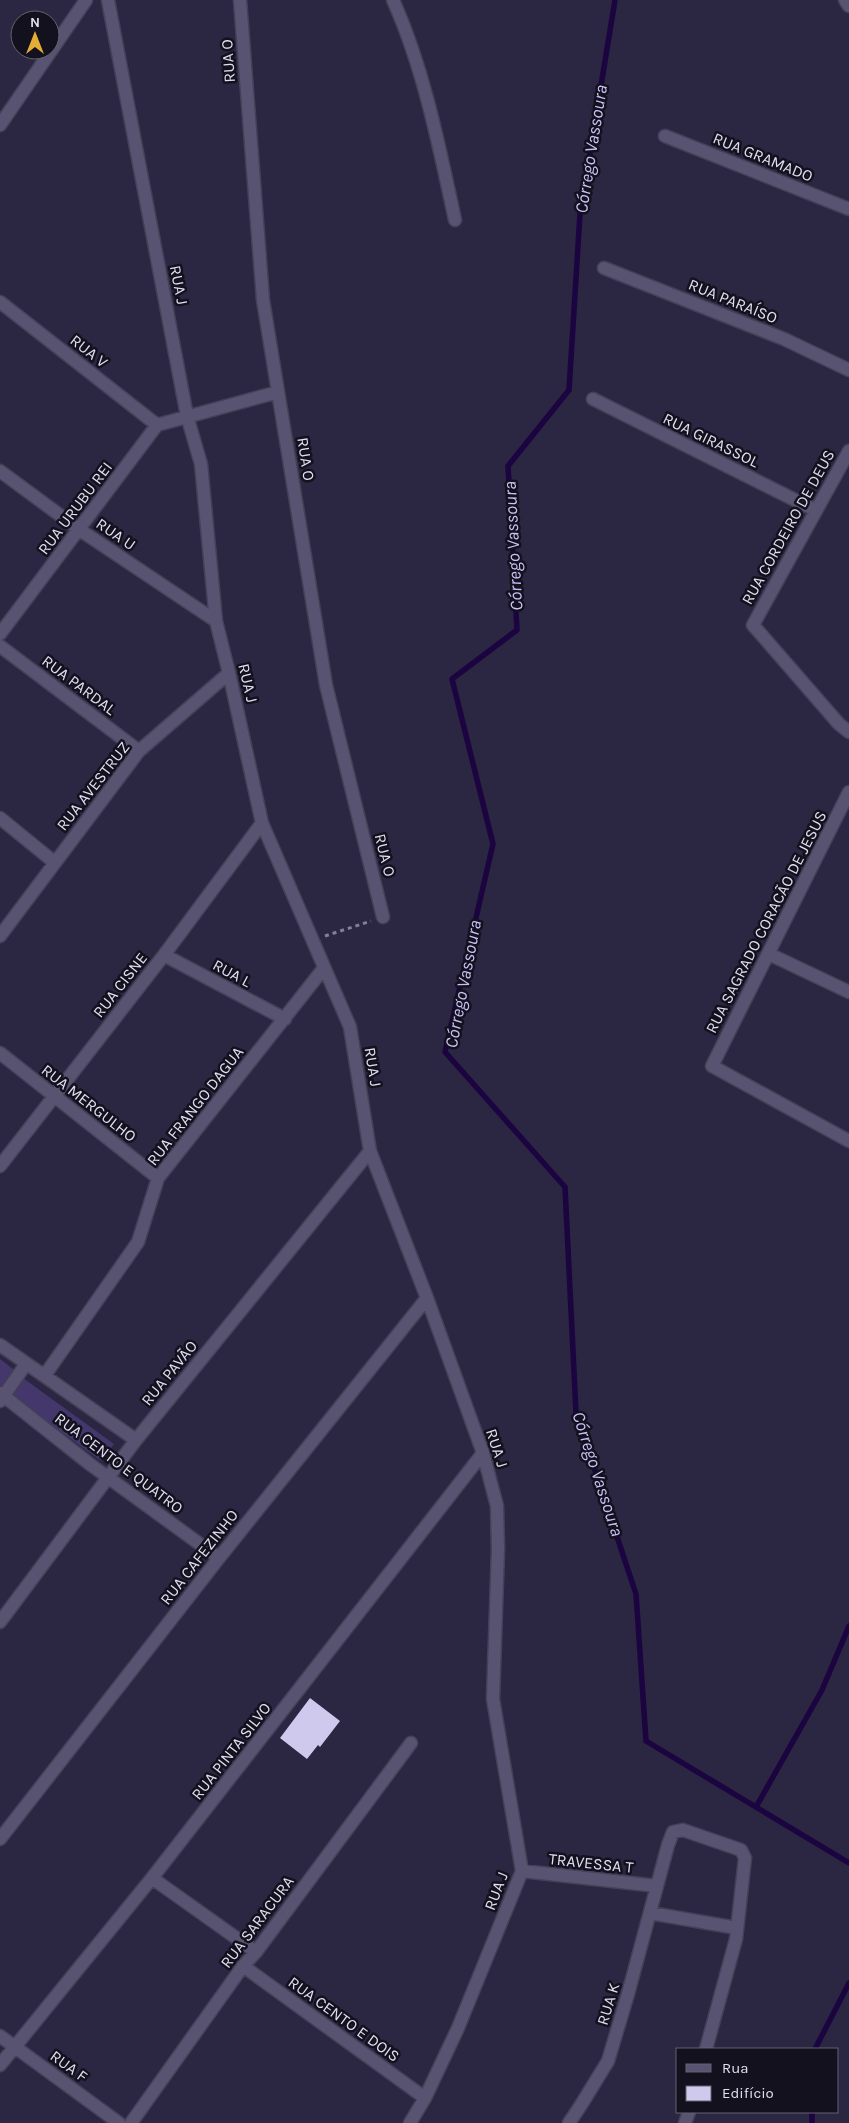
<svg xmlns="http://www.w3.org/2000/svg" width="849" height="2123" font-family="Karla,sans-serif">
	<style>
		.green { fill: #44376c }
		.lines { fill: none; stroke-linecap: round; stroke-linejoin: round }
		.stream { stroke: #1b0440; stroke-width: 5.5 }
		.building { fill: #cfcaed }
		.minor-casing { stroke: #454057; stroke-width: 15 }
		.path { stroke: #838096; stroke-width: 3; stroke-dasharray: 4 4; stroke-linecap: butt }
		.minor { stroke: #595372; stroke-width: 12 }
		.labels { text-anchor: middle; dominant-baseline: central; stroke-width: 5; stroke-linejoin: round; paint-order: stroke }
		.street-label { font-size: 16px; fill: #e0def0; stroke: #13111d }
		.water-label { font-size: 18px; font-style: italic; fill: #cac0f9; stroke: #13111d }
	</style>
	<rect width="100%" height="100%" fill="#2b2641"/>
	<path class="green" d="M0,1359L17,1372L5,1389L0,1385Z
		M23,1378L114,1444L101,1461L11,1395Z"/>
	<g class="lines">
		<path class="stream" d="M615,0L580,214L569,390L508,466L517,630L452,679L493,844L445,1052L565,1187L576,1413L636,1594L646,1741L849,1863
			M756,1807L822,1690L849,1626
			M815,2049L849,1983
			M812,2112V2123"/>
	</g>
	<path class="building" d="M310,1698L340,1721L320,1747L318,1745L307,1759L280,1738Z"/>
	<g class="lines">
		<defs>
			<path id="minor" d="M108,0L187,416L201,464L216,621L229,673L262,823L350,1027L370,1151L427,1298L483,1453L497,1506L498,1549L493,1699L522,1871L458,2028L425,2098L410,2123
				M240,0L263,300L326,685L383,917
				M393,0C424,69 439,146 455,220
				M845,0L849,6
				M0,125L86,0
				M665,136L849,209
				M604,268L784,339L849,370
				M0,302L157,425
				M593,399L815,510
				M849,451L753,625L839,724L849,732
				M0,471L80,530L216,621
				M0,634L157,425L278,392
				M0,646L139,751
				M849,792L712,1066L849,1141
				M0,818L54,862
				M0,936L139,751L229,673
				M769,954L849,992
				M164,955L285,1019
				M0,1053L158,1178
				M0,1166L164,955L262,823
				M0,1345L136,1440
				M45,1375L138,1242L158,1178L324,968
				M0,1393L91,1465L219,1558
				M0,1401L26,1364
				M0,1622L136,1440L370,1151
				M0,1839L219,1558L427,1298
				M522,1871L657,1886
				M152,1878L256,1952
				M650,1913L737,1928
				M243,1966L425,2098
				M0,2036L119,2123
				M0,2065L152,1878L483,1453
				M131,2123L243,1966L256,1952L411,1743
				M569,2123L581,2105L608,2061L628,1994L668,1845L673,1832L683,1830L741,1850L745,1858L736,1939L706,2049
				M685,2123L689,2112"/>
		</defs>
		<use href="#minor" class="minor-casing"/>
		<path class="path" d="M325,936L371,921"/>
		<use href="#minor" class="minor"/>
	</g>
	<g class="labels">
		<g class="street-label">
			<text transform="translate(228 61) rotate(-94)">RUA O</text>
			<text transform="translate(763 157) rotate(22)">RUA GRAMADO</text>
			<text transform="translate(179 285) rotate(79)">RUA J</text>
			<text transform="translate(733 301) rotate(22)">RUA PARAÍSO</text>
			<text transform="translate(89 351) rotate(38)">RUA V</text>
			<text transform="translate(711 440) rotate(26)">RUA GIRASSOL</text>
			<text transform="translate(306 459) rotate(81)">RUA O</text>
			<text transform="translate(75 508) rotate(-53)">RUA URUBU REI</text>
			<text transform="translate(788 527) rotate(-61)">RUA CORDEIRO DE DEUS</text>
			<text transform="translate(116 534) rotate(34)">RUA U</text>
			<text transform="translate(248 683) rotate(77)">RUA J</text>
			<text transform="translate(79 685) rotate(37)">RUA PARDAL</text>
			<text transform="translate(93 786) rotate(-52)">RUA AVESTRUZ</text>
			<text transform="translate(385 855) rotate(76)">RUA O</text>
			<text transform="translate(766 922) rotate(-63)">RUA SAGRADO CORACÃO DE JESUS</text>
			<text transform="translate(232 973) rotate(28)">RUA L</text>
			<text transform="translate(120 985) rotate(-52)">RUA CISNE</text>
			<text transform="translate(373 1067) rotate(81)">RUA J</text>
			<text transform="translate(89 1103) rotate(38)">RUA MERGULHO</text>
			<text transform="translate(195 1106) rotate(-52)">RUA FRANGO DAGUA</text>
			<text transform="translate(169 1373) rotate(-51)">RUA PAVÃO</text>
			<text transform="translate(497 1448) rotate(72)">RUA J</text>
			<text transform="translate(119 1463) rotate(37)">RUA CENTO E QUATRO</text>
			<text transform="translate(199 1557) rotate(-52)">RUA CAFEZINHO</text>
			<text transform="translate(231 1751) rotate(-52)">RUA PINTA SILVO</text>
			<text transform="translate(591 1863) rotate(6)">TRAVESSA T</text>
			<text transform="translate(496 1891) rotate(-69)">RUA J</text>
			<text transform="translate(257 1922) rotate(-53)">RUA SARACURA</text>
			<text transform="translate(608 2004) rotate(-73)">RUA K</text>
			<text transform="translate(344 2019) rotate(36)">RUA CENTO E DOIS</text>
			<text transform="translate(69 2066) rotate(36)">RUA F</text>
		</g>
		<g class="water-label">
			<text transform="translate(591 149) rotate(-81)">Córrego Vassoura</text>
			<text transform="translate(513 546) rotate(-93)">Córrego Vassoura</text>
			<text transform="translate(463 984) rotate(-79)">Córrego Vassoura</text>
			<text transform="translate(598 1474) rotate(72)">Córrego Vassoura</text>
		</g>
	</g>
	<rect x="676" y="2048" width="162" height="65" fill="#13111d" stroke="#656371"/>
	<rect x="686" y="2064" width="25" height="8" fill="#595372" stroke="#656371"/>
	<text x="722" y="2073" font-size="15" fill="#e0def0">Rua</text>
	<rect x="686" y="2086" width="25" height="15" fill="#cfcaed" stroke="#656371"/>
	<text x="722" y="2098" font-size="15" fill="#e0def0">Edifício</text>
	<g transform="translate(35 35)"><circle r="24" fill="#13111d" stroke="#656371"/>
	<path d="M0-4L9 19L0 12L-9 19Z" fill="#e4ad35"/>
	<text y="-8" font-size="14" font-weight="bold" text-anchor="middle" fill="#e0def0">N</text>
	</g>
</svg>
